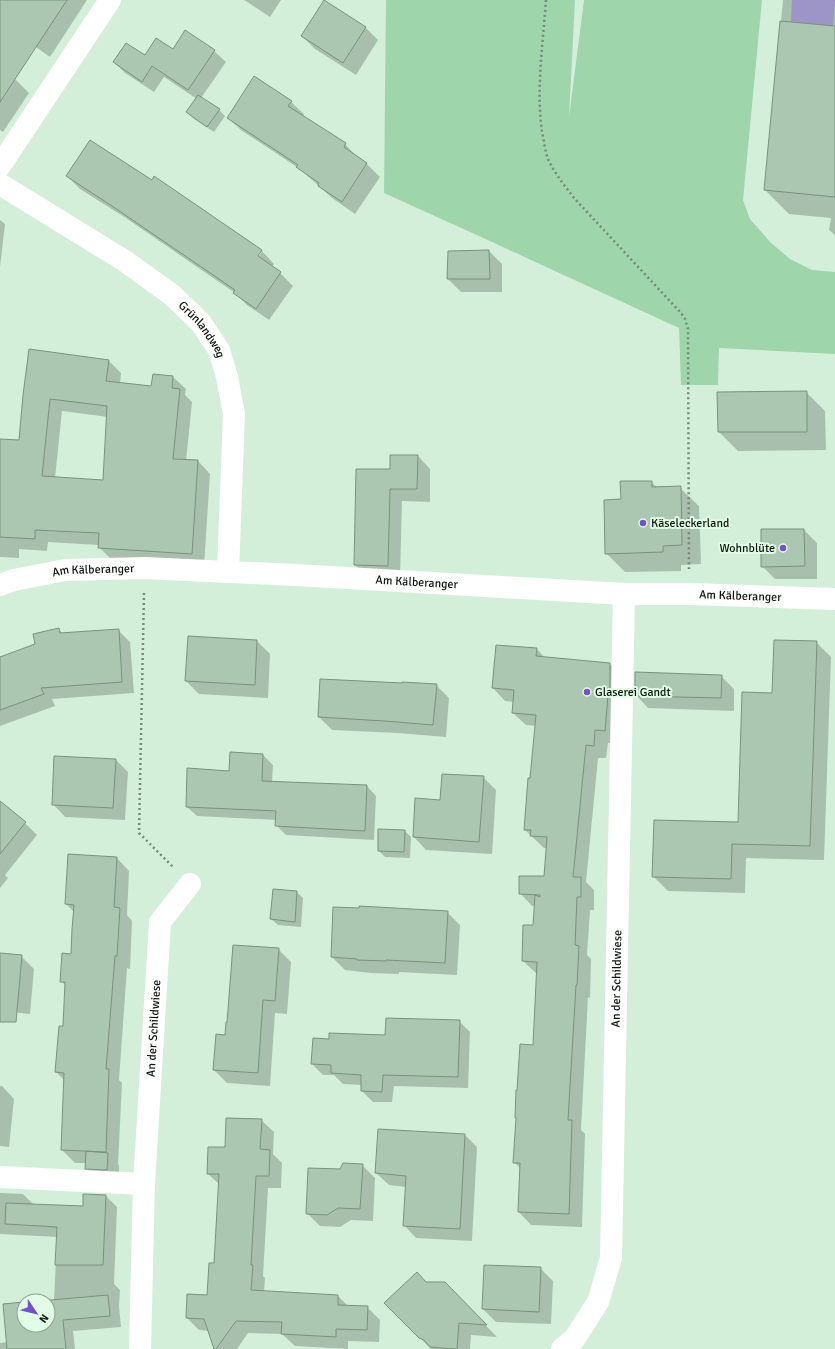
<svg xmlns="http://www.w3.org/2000/svg" width="835" height="1349" font-family="Signika,sans-serif">
	<style>
		.green { fill: #9fd5aa }
		.water { fill: #c5b9f9 }
		.shadow { fill: #0003; fill-rule: evenodd }
		.building { fill: #acc7b1; stroke: #79927d; fill-rule: evenodd }
		.lines { fill: none; stroke-linecap: round; stroke-linejoin: round }
		.path { stroke: #768979; stroke-width: 2.5; stroke-dasharray: 2 3; stroke-linecap: butt }
		.minor { stroke: #fff; stroke-width: 22 }
		.poi-dot { fill: #7450ca; stroke: #e1fde6; stroke-width: 1.5 }
		.labels { text-anchor: middle; dominant-baseline: central; stroke-width: 4; stroke-linejoin: round; paint-order: stroke }
		.street-label { font-size: 12px; fill: #0c160e; stroke: #e1fde6 }
		.poi-label { font-size: 12px; fill: #0c160e; stroke: #e1fde6; text-anchor: start }
	</style>
	<rect width="100%" height="100%" fill="#d4efd9"/>
	<path class="green" d="M386,0H575L569,117L584,0H762L743,200L750,219L770,242L790,259L812,270L835,272V354L719,348L718,385H681L679,328L481,237L384,193Z"/>
	<path class="water" d="M792,0H835L833,26L791,22Z"/>
	<path class="shadow" d="M0,0H87L50,57L0,22Z
		M244,0H281L270,17Z
		M783,0H835V235L829,230L831,218L789,214L765,190Z
		M365,27L378,40L356,75L315,49L302,36Z
		M174,50L214,51L226,62L201,98L219,110L225,116L214,132L194,119L187,112L197,99L164,77L154,92L125,73L114,62Z
		M0,69L16,80L29,93L3,132L0,130Z
		M291,102L304,114L303,116L345,144L358,158L367,164L380,177L355,214L332,198L300,169L241,130L228,118Z
		M67,176L152,181L154,178L262,251L274,264L272,267L280,273L293,286L269,320L247,305L235,293L126,218L80,189ZM260,252H262L256,261L254,260Z
		M0,220L5,224L0,267Z
		M489,251L502,264V292H461L448,279Z
		M109,361L121,373L120,384L152,387L154,375L173,377L186,389L185,395L192,402L186,461H198L210,474L204,566L112,560L99,547V545L48,542L47,551L19,549V558L0,557V440L20,442L24,395ZM62,411L108,417L104,482L55,478Z
		M806,392L825,411L826,450L738,451L719,432Z
		M418,456L430,469V502L402,501L400,578H368L355,565L391,470Z
		M651,482L658,488H680L699,506L701,564L681,565V571L625,572L606,553L622,500Z
		M804,530L817,543V579H775L762,566Z
		M58,629L63,634L118,630L130,642L134,693L52,699L55,706L0,726V658L37,645Z
		M257,641L270,654L268,698L199,694L186,681Z
		M816,642L831,657L824,860L746,858L745,893L668,891L653,876L739,824L773,694Z
		M537,649L545,658L610,664L623,677L617,744L608,743L606,758H598L586,882L594,890V910H590L587,955L591,959L590,998L588,997L581,1130L585,1134L582,1227L531,1225L519,1212L520,1168L514,1162L534,1046L537,974L523,961L534,926L535,906H532L520,893L545,877L547,848H544L525,830L536,726L526,725L513,713L514,702L505,701L493,688Z
		M721,676L734,689V711L648,708L636,695Z
		M436,685L449,698L446,737L398,733L332,730L319,717Z
		M231,753L263,755L273,765L272,783L367,786L376,796L374,840L286,835L276,825L277,820L197,816L187,807L230,772Z
		M116,760L128,772L125,820L65,817L53,804Z
		M483,777L496,790L492,854L426,850L414,837L441,801Z
		M0,802L25,823L37,835L5,875L8,878L0,888Z
		M405,831L411,837L410,858L385,857L379,851Z
		M117,858L129,871L127,915L132,921L130,969L127,968L119,1080L122,1083L118,1164L119,1165V1181L98,1180L86,1168L87,1163H75L62,1150L65,1081L56,1072L63,1028L66,986L61,981L72,955L74,912L66,904Z
		M297,892L303,898L301,927L278,925L271,919Z
		M334,908L447,912L460,925L457,975L399,972V974L371,973L345,970L332,957Z
		M278,949L291,962L287,1014L275,1013L270,1086L227,1083L214,1070L226,1036Z
		M0,954L21,956L34,969L30,1014L0,1011Z
		M459,1021L470,1032L468,1088L394,1086L392,1102H373L362,1091V1085L343,1084L334,1075H323L312,1064L330,1040L386,1036Z
		M0,1086H2L14,1099L9,1147L0,1146Z
		M261,1120L274,1132L273,1154L282,1163L281,1188H268L263,1276L265,1278L264,1292L338,1296L348,1306L367,1307L380,1320L379,1342L348,1341V1349L295,1346L282,1334L248,1333L237,1349H215L209,1331L199,1330L187,1318L208,1296L215,1264L220,1185L208,1174L226,1148Z
		M465,1135L477,1147L472,1241L416,1238L404,1225L406,1187L389,1185L376,1173Z
		M362,1165L375,1178L373,1221L351,1220L340,1227L320,1226L307,1213L340,1170Z
		M0,1193L23,1194L34,1205L84,1207L106,1196L117,1207L114,1284L120,1290L119,1306L121,1327L73,1331L75,1349H0V1343L8,1342L24,1303V1325H48V1301H54L57,1237L0,1234Z
		M540,1268L553,1281L551,1324L496,1322L483,1309Z
		M426,1283H444L497,1337L471,1335L470,1349H431L386,1304Z"/>
	<path class="building" d="M0,0H67L0,102Z
		M324,0L366,27L343,63L301,36Z
		M780,21L835,26V197L764,190Z
		M185,30L215,50L188,90L152,66L142,82L113,62L126,43L145,55L156,38L173,49Z
		M254,76L292,101L288,106L346,143L344,147L367,163L342,202L318,186L319,183L296,167L298,165L227,118Z
		M198,95L220,109L207,127L186,112Z
		M90,140L152,180L154,176L262,250L258,256L281,272L256,309L233,293L235,290L112,206L66,176Z
		M489,250L490,279H447L448,251Z
		M29,349L109,360L106,381L151,386L153,374L173,376L172,388L180,389L173,459L198,460L192,554L98,548L99,533L35,530V539L0,537V439L19,440L23,395ZM50,399L107,406L103,480L42,476Z
		M807,391V432H718L717,392Z
		M390,455H418L417,489H390L388,566L354,565L356,469H390Z
		M620,481H652V487L681,486L682,545L663,546V552L605,554L604,500L621,499Z
		M761,529H804L805,566L761,567Z
		M59,628L60,633L119,629L122,682L41,688L44,694L0,710V657L35,644L33,634Z
		M188,636L257,640L255,685L185,681Z
		M774,640L817,641L810,846L732,844L731,879L652,877L654,820L738,822L742,692L772,693Z
		M496,645L537,648L536,656L610,663V695H608L605,731L595,730L594,746L586,745L573,877H581V897H577L575,945L579,946L577,985H576L568,1120H572L569,1214L518,1212L520,1163H513L516,1118H515L516,1090H517L520,1044L533,1045L537,962L522,961L523,925H533L535,895L540,897V895L519,894V876H544L547,837L530,836L531,830H524L528,778H530L536,715L512,713L514,690L492,688Z
		M635,672L722,675L721,698L635,696Z
		M320,679L402,683V682L437,684L433,725L385,721L318,717Z
		M230,752L263,754L262,781L367,785L365,831L275,826L276,811L186,807L187,768L229,771Z
		M54,756L116,759L113,808L52,805Z
		M442,774L484,776L479,842L413,837L415,798L440,800Z
		M0,801L26,822L0,854Z
		M378,829L405,830L404,852L378,851Z
		M68,854L117,857L114,907L120,908L117,956H115L106,1069H109L106,1152L61,1150L64,1073L55,1072L59,1026H63L65,982H60L62,953L71,954L72,929L74,905L65,904Z
		M273,889L297,891L295,922L270,919Z
		M359,906L448,911L445,963L386,960V961L357,960V959L331,957L333,907L359,908Z
		M233,945L279,948L275,1001L263,1000L258,1073L213,1070L216,1034L225,1035L226,1022H227Z
		M0,953L22,955L16,1022H0Z
		M386,1018L460,1020L458,1077L383,1075L382,1092L361,1091V1075L331,1073V1065L311,1064L313,1038L329,1039V1033L385,1035Z
		M226,1118L262,1119L260,1149L270,1150L269,1176H256L251,1265H253L251,1290L338,1295V1305L368,1306L367,1330L336,1329V1337L281,1334L282,1322L236,1321L216,1349H214L204,1319L186,1318L187,1294L207,1295L209,1263H214L219,1174H207L208,1147H225Z
		M378,1129L465,1134L460,1229L403,1226L406,1176L375,1173Z
		M86,1151L108,1153L107,1170L85,1169Z
		M343,1163L363,1164L360,1209L338,1208L327,1215L306,1214L308,1168L340,1169Z
		M83,1194L106,1195L103,1265H55L57,1227L5,1224L6,1203L83,1206Z
		M484,1265L541,1267L539,1312L482,1309Z
		M417,1272L426,1282H445L487,1325L459,1323L457,1349L430,1347L424,1340L419,1338L384,1303Z
		M108,1295L110,1316L63,1320L66,1349H7L3,1304L24,1302V1325H48V1301H39Z"/>
	<g class="lines">
		<path class="path" d="M546,0C543,44 536,89 542,132C544,141 545,151 548,159C555,174 565,186 574,198L681,313L685,319L688,329L689,569
			M144,593L139,833L173,867"/>
		<g class="minor">
			<path d="M0,166L110,0"/>
			<path id="s1" d="M0,184L125,261L172,295L201,323L219,350L227,377L234,414L228,572"/>
			<path id="s2" d="M0,585L14,580L65,570L145,568L296,575L624,594H689L835,599"/>
			<path d="M0,1177L144,1184"/>
			<path id="s3" d="M140,1349L144,1184L160,922L190,884"/>
			<path id="s4" d="M562,1349L575,1338L598,1302L611,1258L624,594"/>
		</g>
	</g>
	<g class="poi-dot">
		<circle cx="643" cy="523" r="4"/>
		<circle cx="783" cy="548" r="4"/>
		<circle cx="587" cy="692" r="4"/>
	</g>
	<g class="labels">
		<g class="street-label">
			<text stroke="none"><textPath href="#s1" startOffset="251">Grünlandweg</textPath></text>
			<text stroke="none"><textPath href="#s2" startOffset="95">Am Kälberanger</textPath></text>
			<text stroke="none"><textPath href="#s2" startOffset="419">Am Kälberanger</textPath></text>
			<text stroke="none"><textPath href="#s2" startOffset="743">Am Kälberanger</textPath></text>
			<text stroke="none"><textPath href="#s4" startOffset="385">An der Schildwiese</textPath></text>
			<text stroke="none"><textPath href="#s3" startOffset="321">An der Schildwiese</textPath></text>
		</g>
		<g class="poi-label">
			<text x="651" y="523">Käseleckerland</text>
			<text x="775" y="548" text-anchor="end">Wohnblüte</text>
			<text x="595" y="692">Glaserei Gandt</text>
		</g>
	</g>
	<g transform="translate(36 1313) rotate(125)"><circle r="19" fill="#e1fde6" stroke="#8ca190"/>
	<path d="M0-3L7 15L0 10L-7 15Z" fill="#7450ca"/>
	<text y="-6" font-size="11" font-weight="bold" text-anchor="middle" fill="#0c160e">N</text>
	</g>
</svg>
